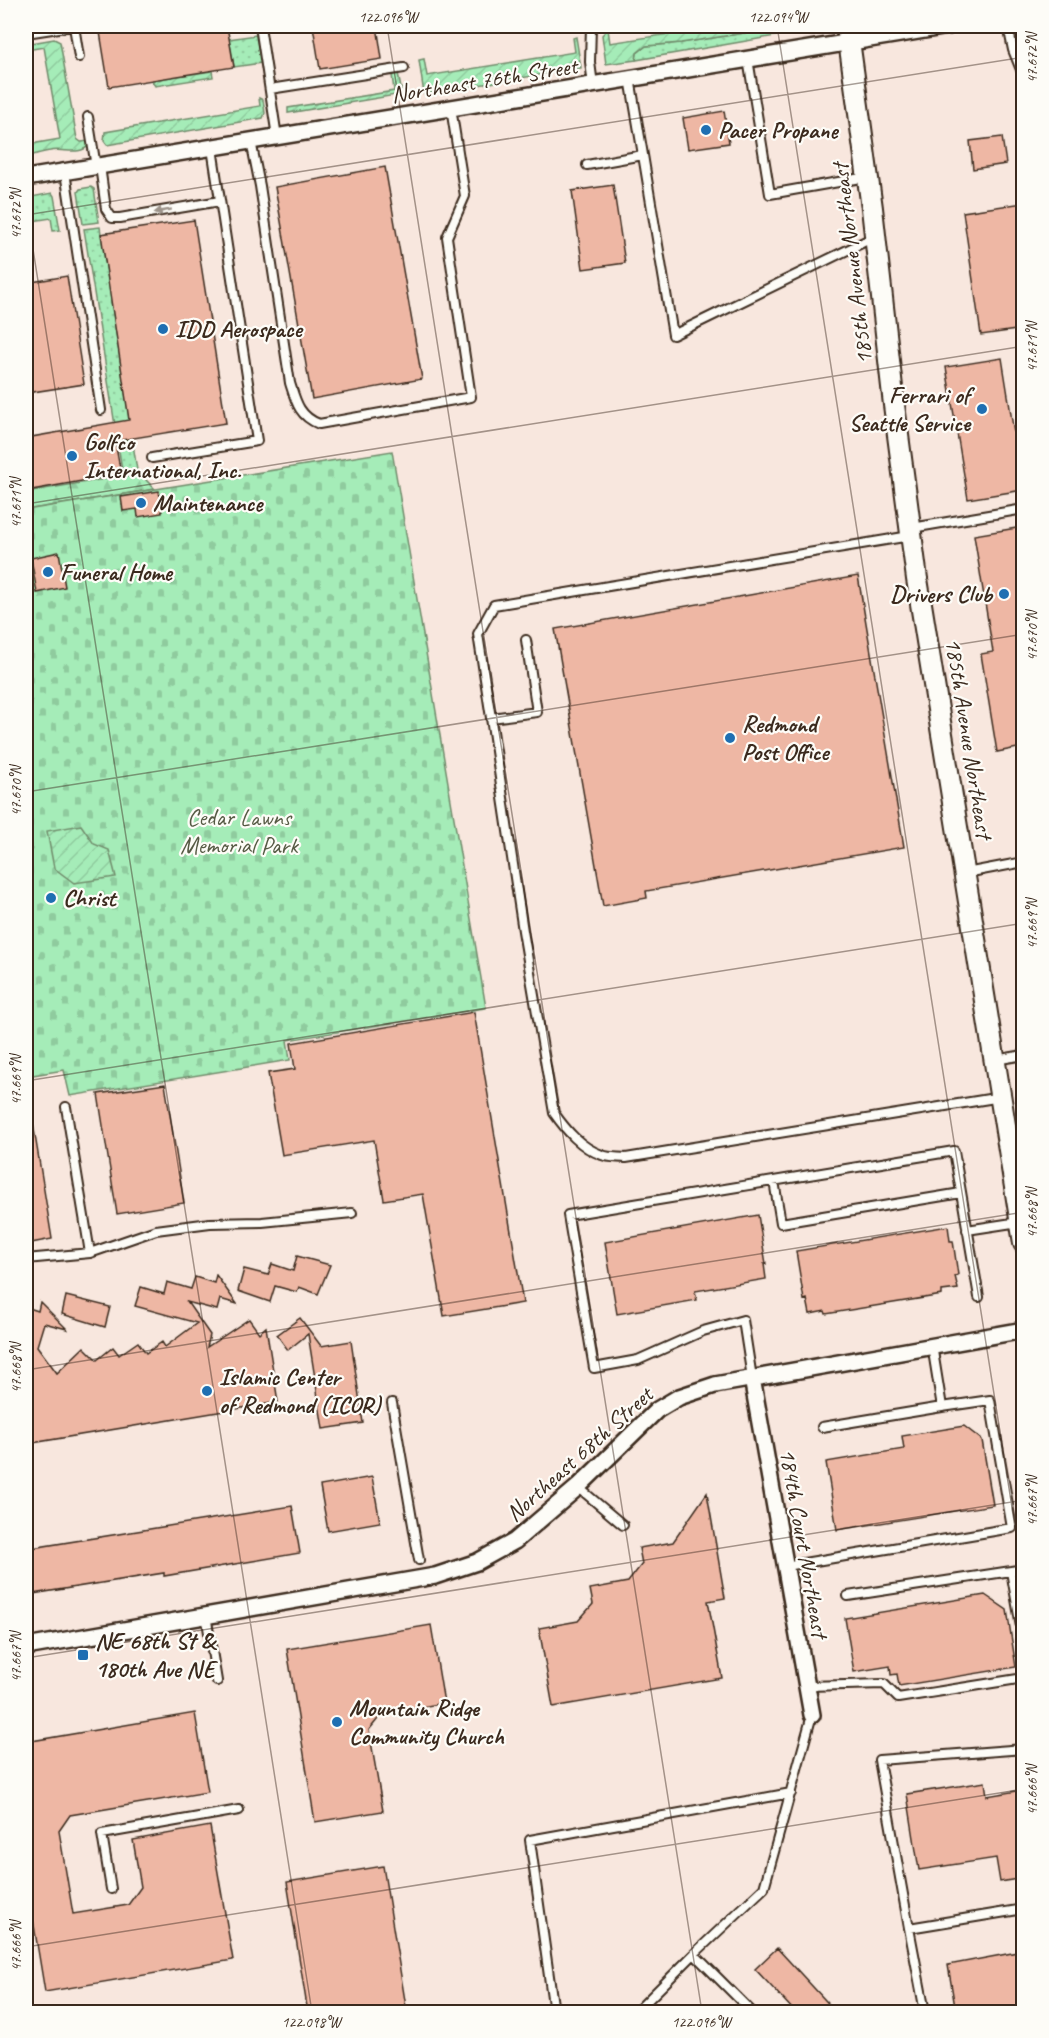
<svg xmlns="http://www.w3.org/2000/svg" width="1049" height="2038" font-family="Caveat,sans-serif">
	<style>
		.grass { fill: url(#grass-dots); stroke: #708b6b; stroke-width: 1.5 }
		.forest { fill: url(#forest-firs); stroke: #708b6b; stroke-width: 1.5 }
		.cemetery { fill: url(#cemetery-stones); stroke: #708b6b; stroke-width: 1.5 }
		.garden { fill: url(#garden-furrows); stroke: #708b6b; stroke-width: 1.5 }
		.building { fill: #eeb7a4; stroke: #3b2a1e; stroke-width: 1.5 }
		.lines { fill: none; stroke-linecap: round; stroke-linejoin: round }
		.lane-casing { stroke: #3b2a1e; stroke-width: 12 }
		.street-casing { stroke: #3b2a1e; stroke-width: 20 }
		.secondary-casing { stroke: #3b2a1e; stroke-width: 24 }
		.lane { stroke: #fdfcf7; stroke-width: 8 }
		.street { stroke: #fdfcf7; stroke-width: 15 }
		.secondary { stroke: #fdfcf7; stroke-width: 20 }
		.oneway { fill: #9c938a }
		.ticks { fill: none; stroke: #3b2a1e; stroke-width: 1.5; stroke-opacity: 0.45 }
		.poi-dot { fill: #1f6fb2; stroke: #fdfcf7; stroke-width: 2 }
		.labels { text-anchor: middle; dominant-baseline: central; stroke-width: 4.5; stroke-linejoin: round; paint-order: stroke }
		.street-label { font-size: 24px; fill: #3b2a1e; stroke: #fdfcf7 }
		.poi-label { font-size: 24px; font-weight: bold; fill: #3b2a1e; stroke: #fdfcf7; text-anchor: start }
		.park-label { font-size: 24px; fill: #565a44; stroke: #fdfcf7 }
		.neatline { fill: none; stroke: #3b2a1e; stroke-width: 2 }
		.ticks-label { font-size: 15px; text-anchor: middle; fill: #3b2a1e }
	</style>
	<defs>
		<pattern id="grass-dots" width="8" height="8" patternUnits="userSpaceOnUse" patternTransform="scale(1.5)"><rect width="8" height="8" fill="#a5ecb8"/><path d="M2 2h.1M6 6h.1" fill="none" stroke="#8fcb9e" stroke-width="1.8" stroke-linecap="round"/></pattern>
		<pattern id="forest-firs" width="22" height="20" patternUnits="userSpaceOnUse" patternTransform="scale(1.5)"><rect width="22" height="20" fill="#a5ecb8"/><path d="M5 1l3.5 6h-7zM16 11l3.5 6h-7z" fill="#8fcb9e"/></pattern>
		<pattern id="cemetery-stones" width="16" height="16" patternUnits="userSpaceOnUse" patternTransform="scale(1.5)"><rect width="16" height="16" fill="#a5ecb8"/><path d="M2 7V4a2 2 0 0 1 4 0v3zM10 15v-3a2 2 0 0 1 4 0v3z" fill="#8fcb9e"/></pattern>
		<pattern id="garden-furrows" width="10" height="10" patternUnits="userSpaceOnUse" patternTransform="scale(1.5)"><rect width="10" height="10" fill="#a5ecb8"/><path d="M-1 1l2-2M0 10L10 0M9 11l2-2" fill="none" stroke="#8fcb9e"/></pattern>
	</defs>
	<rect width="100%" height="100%" fill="#f8e7de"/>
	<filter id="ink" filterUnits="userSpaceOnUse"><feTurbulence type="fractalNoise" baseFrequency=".0167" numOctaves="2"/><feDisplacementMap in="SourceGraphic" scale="12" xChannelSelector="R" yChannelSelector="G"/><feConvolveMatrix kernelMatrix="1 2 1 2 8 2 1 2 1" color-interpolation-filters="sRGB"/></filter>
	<g filter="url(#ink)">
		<path class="grass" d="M789,26H818L804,31L636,60L637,53L646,46L681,43Z
			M256,35L261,63L234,67L229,39Z
			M91,187L94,189L99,222L83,224L78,192L80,189Z
			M52,193L54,196L60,230L53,231L51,218L26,222V198Z
			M100,227L138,477L123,476L84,229Z"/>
		<path class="forest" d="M123,476L144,478L155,489L26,510V492Z"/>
		<path class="cemetery" d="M392,451L486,1008L287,1040L290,1060L70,1096L64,1070L26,1076V510Z"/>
		<path class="garden" d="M722,26H789L681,43L646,46L637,53L636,60L606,64L602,35L608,29L610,43Z
			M576,37L581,68L424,94L419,60L424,59L427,76L575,52L573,38Z
			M54,39L60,42L77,139L81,142L89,141V145C80,156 63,148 50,151C42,152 34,155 26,157V145L60,139L44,47L26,50V44Z
			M212,71L213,77L155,86L151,80Z
			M398,73L402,94L288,113V108L394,91L392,75Z
			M259,98L263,100L265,113L263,118L107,145L104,141L105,132L260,106Z
			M81,825L94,844L109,850L116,877L74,883L54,868L47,831Z"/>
		<path class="building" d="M99,26H227L234,67L109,87Z
			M313,26H377L382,59L320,69Z
			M724,111L729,143L688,149L683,118Z
			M1002,137L1006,164L973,169L970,141Z
			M385,167L422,379L312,399L275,187Z
			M613,185L625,263L583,269L572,191Z
			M1023,203V329L981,335L963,212Z
			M194,220L226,423L115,441L121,474L26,491V438L129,420L101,234Z
			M67,276L84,384L26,393V283Z
			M1002,358L1017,452L1023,451V490L968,499L946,367Z
			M159,491L162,513L138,517L137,509L123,511L121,497Z
			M1023,527V747L997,752L981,654L993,652L974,535Z
			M59,552L65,587L37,593L31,558Z
			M858,576L904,847L646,891L647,898L603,906L555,629Z
			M474,1012L523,1303L444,1316L423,1194L384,1200L374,1140L282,1155L268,1073L295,1069L291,1043Z
			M165,1084L184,1203L117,1214L98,1094Z
			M33,1123L52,1239L26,1244V1124Z
			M758,1215L766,1264H764L766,1279L695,1291L697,1300L617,1314L605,1242Z
			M948,1226L950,1241H953L958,1275L955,1276L958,1289L942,1291V1295L826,1314L825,1311L810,1314L807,1299L804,1300L796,1251Z
			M297,1256L330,1265L318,1294L299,1287L297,1292L275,1286L270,1302L238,1291L244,1269L268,1275L272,1264L293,1271Z
			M216,1275L237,1304L220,1299L217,1310L187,1302L210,1335L207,1347L249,1319L259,1333L266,1327L278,1402L26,1444V1307L38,1311L40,1302L67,1329L44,1323L37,1346L57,1373L84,1347L97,1360L113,1347L119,1355L138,1342L146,1353L162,1342L165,1347L197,1323L135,1306L141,1287L164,1294L167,1282L191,1289L195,1277L214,1283Z
			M66,1296L110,1307L105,1327L62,1314Z
			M300,1318L321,1346L351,1341L363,1423L323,1429L308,1334L288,1350L277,1335Z
			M964,1426L982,1440L993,1505L837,1530L826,1462L904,1449L902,1436Z
			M372,1477L380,1522L328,1531L320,1486Z
			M707,1493L725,1598L708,1601L722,1678L553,1707L539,1628L578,1621L593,1604L590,1589L628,1582L642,1564L639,1548L673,1542Z
			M292,1506L300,1553L164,1576V1573L26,1595V1549Z
			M985,1595L1007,1610L1016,1667L899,1686L897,1674L891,1675L890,1666L854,1672L845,1618Z
			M431,1625L444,1703L382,1714L369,1730L383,1811L315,1822L287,1649Z
			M195,1713L208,1792L70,1815L59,1831L73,1914L128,1905L141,1887L133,1840L210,1826L233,1960L45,1992L30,1901H26V1742Z
			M985,1782L987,1796L1023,1790V1878L1000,1882L996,1858L919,1870L907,1794Z
			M383,1866L407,2013H308L287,1882Z
			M777,1948L837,2013H796L755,1969Z
			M1023,1951V2013H956L948,1965Z"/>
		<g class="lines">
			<defs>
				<path id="lane" d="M74,26L79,57
					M260,26L277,137
					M591,26L590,62L593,85
					M1008,26L1013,50L1024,77
					M26,33L72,26
					M748,59L770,194L867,177
					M270,89L404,68
					M88,117L96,167
					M251,141L260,186L290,383C296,402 299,416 319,424L471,397L447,237L465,196L451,108
					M643,155L673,335L874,237
					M587,165L643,155L630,78
					M100,166L106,209L112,218H120L220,201
					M65,172L101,410
					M152,458L257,441L212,148
					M912,528L1024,509
					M526,640L537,712L491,718L478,634L494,605L910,536
					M491,718L523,931L554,1113C566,1130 581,1148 602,1155C609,1158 619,1157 626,1158L1001,1097
					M1024,831V838
					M966,873L1024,862
					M995,1060L1024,1055
					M66,1107L90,1253
					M774,1181L781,1223L961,1193
					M967,1230L1019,1222
					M26,1259L90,1253L156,1230L210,1223L262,1222L352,1213
					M752,1378L743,1320L703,1331L638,1360L594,1368L568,1215L954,1151L979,1297
					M392,1403L419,1560
					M822,1427L942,1407L932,1345
					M578,1487L623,1525
					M786,1566L1012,1528L990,1400L942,1407
					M1011,1571L1024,1569
					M848,1596L1011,1571L1024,1644
					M206,1615L217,1681
					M807,1686L884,1684L898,1698L1024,1678
					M1024,1749L879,1760L909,1928L1024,1909
					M111,1889L102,1834L239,1810
					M909,1928L925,2012
					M694,1954L752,2012
					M554,2012L530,1840L791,1793
					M636,2012L694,1954L764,1888L812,1715"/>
				<path id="street" d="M26,178L949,26
					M752,1378L812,1715
					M26,1647L435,1576L477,1562L515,1541L578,1487L657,1410L679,1397L715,1385L1024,1330"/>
				<path id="secondary" d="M847,26L872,208L894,405L917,579L1024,1243"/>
			</defs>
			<use href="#lane" class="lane-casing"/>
			<use href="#street" class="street-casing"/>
			<use href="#secondary" class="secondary-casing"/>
			<use href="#lane" class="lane"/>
			<use href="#street" class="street"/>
			<use href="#secondary" class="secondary"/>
		</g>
		<defs><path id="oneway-solid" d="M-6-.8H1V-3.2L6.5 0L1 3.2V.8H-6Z" transform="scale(1.5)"/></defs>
		<use class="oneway" href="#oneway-solid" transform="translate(163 211) rotate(170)"/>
	</g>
	<path class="ticks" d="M387,26L702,2012M777,26L1024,1583M26,205L312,2012M26,215L1024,57M26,504L1024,346M26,792L1024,634M26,1081L1024,923M26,1370L1024,1212M26,1658L1024,1500M26,1947L1024,1789"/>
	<g class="poi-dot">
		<circle cx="706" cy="130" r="6"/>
		<circle cx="163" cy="329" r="6"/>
		<circle cx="982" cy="409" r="6"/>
		<circle cx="72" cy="456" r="6"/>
		<circle cx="141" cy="503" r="6"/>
		<circle cx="48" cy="572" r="6"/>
		<circle cx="1004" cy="594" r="6"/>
		<circle cx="730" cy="738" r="6"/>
		<circle cx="51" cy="898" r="6"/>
		<circle cx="207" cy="1391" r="6"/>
		<rect x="77" y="1649" width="12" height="12" rx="3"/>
		<circle cx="337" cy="1722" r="6"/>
	</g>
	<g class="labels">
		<g class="street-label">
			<text transform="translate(484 80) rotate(-9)">Northeast 76th Street</text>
			<text transform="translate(852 264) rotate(-97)">185th Avenue Northeast</text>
			<text transform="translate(969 738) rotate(81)">185th Avenue Northeast</text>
			<text transform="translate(579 1454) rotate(-42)">Northeast 68th Street</text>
			<text transform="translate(804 1543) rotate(80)">184th Court Northeast</text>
		</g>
		<g class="poi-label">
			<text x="718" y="130">Pacer Propane</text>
			<text x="175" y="329">IDD Aerospace</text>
			<text x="970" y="395" text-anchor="end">Ferrari of<tspan x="970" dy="28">Seattle Service</tspan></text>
			<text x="84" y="442">Golfco<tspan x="84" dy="28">International, Inc.</tspan></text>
			<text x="153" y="503">Maintenance</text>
			<text x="60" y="572">Funeral Home</text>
			<text x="992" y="594" text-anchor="end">Drivers Club</text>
			<text x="742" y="724">Redmond<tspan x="742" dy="28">Post Office</tspan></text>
			<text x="63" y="898">Christ</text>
			<text x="219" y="1377">Islamic Center<tspan x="219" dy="28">of Redmond (ICOR)</tspan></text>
			<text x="95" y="1641">NE 68th St &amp;<tspan x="95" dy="28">180th Ave NE</tspan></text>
			<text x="349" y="1708">Mountain Ridge<tspan x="349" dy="28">Community Church</tspan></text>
		</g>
		<g class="park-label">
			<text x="239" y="817">Cedar Lawns<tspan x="239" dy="28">Memorial Park</tspan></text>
		</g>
	</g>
	<rect width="1049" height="2038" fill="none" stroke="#fdfcf7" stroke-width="66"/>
	<rect x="33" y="33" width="983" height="1972" class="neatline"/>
	<g class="ticks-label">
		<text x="388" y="22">122.096°W</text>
		<text x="778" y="22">122.094°W</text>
		<text transform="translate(1032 58) rotate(-90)" y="5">47.672°N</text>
		<text transform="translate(16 214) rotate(-90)" y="5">47.672°N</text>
		<text transform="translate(1032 347) rotate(-90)" y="5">47.671°N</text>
		<text transform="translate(16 503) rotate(-90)" y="5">47.671°N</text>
		<text transform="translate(1032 636) rotate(-90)" y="5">47.670°N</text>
		<text transform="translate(16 791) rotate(-90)" y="5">47.670°N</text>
		<text transform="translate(1032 924) rotate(-90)" y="5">47.669°N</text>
		<text transform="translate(16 1080) rotate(-90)" y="5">47.669°N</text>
		<text transform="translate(1032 1213) rotate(-90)" y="5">47.668°N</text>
		<text transform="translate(16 1368) rotate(-90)" y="5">47.668°N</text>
		<text transform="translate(1032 1501) rotate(-90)" y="5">47.667°N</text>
		<text transform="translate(16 1657) rotate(-90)" y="5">47.667°N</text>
		<text transform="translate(1032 1790) rotate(-90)" y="5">47.666°N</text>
		<text transform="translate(16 1946) rotate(-90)" y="5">47.666°N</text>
		<text x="311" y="2027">122.098°W</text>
		<text x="701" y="2027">122.096°W</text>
	</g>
</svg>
